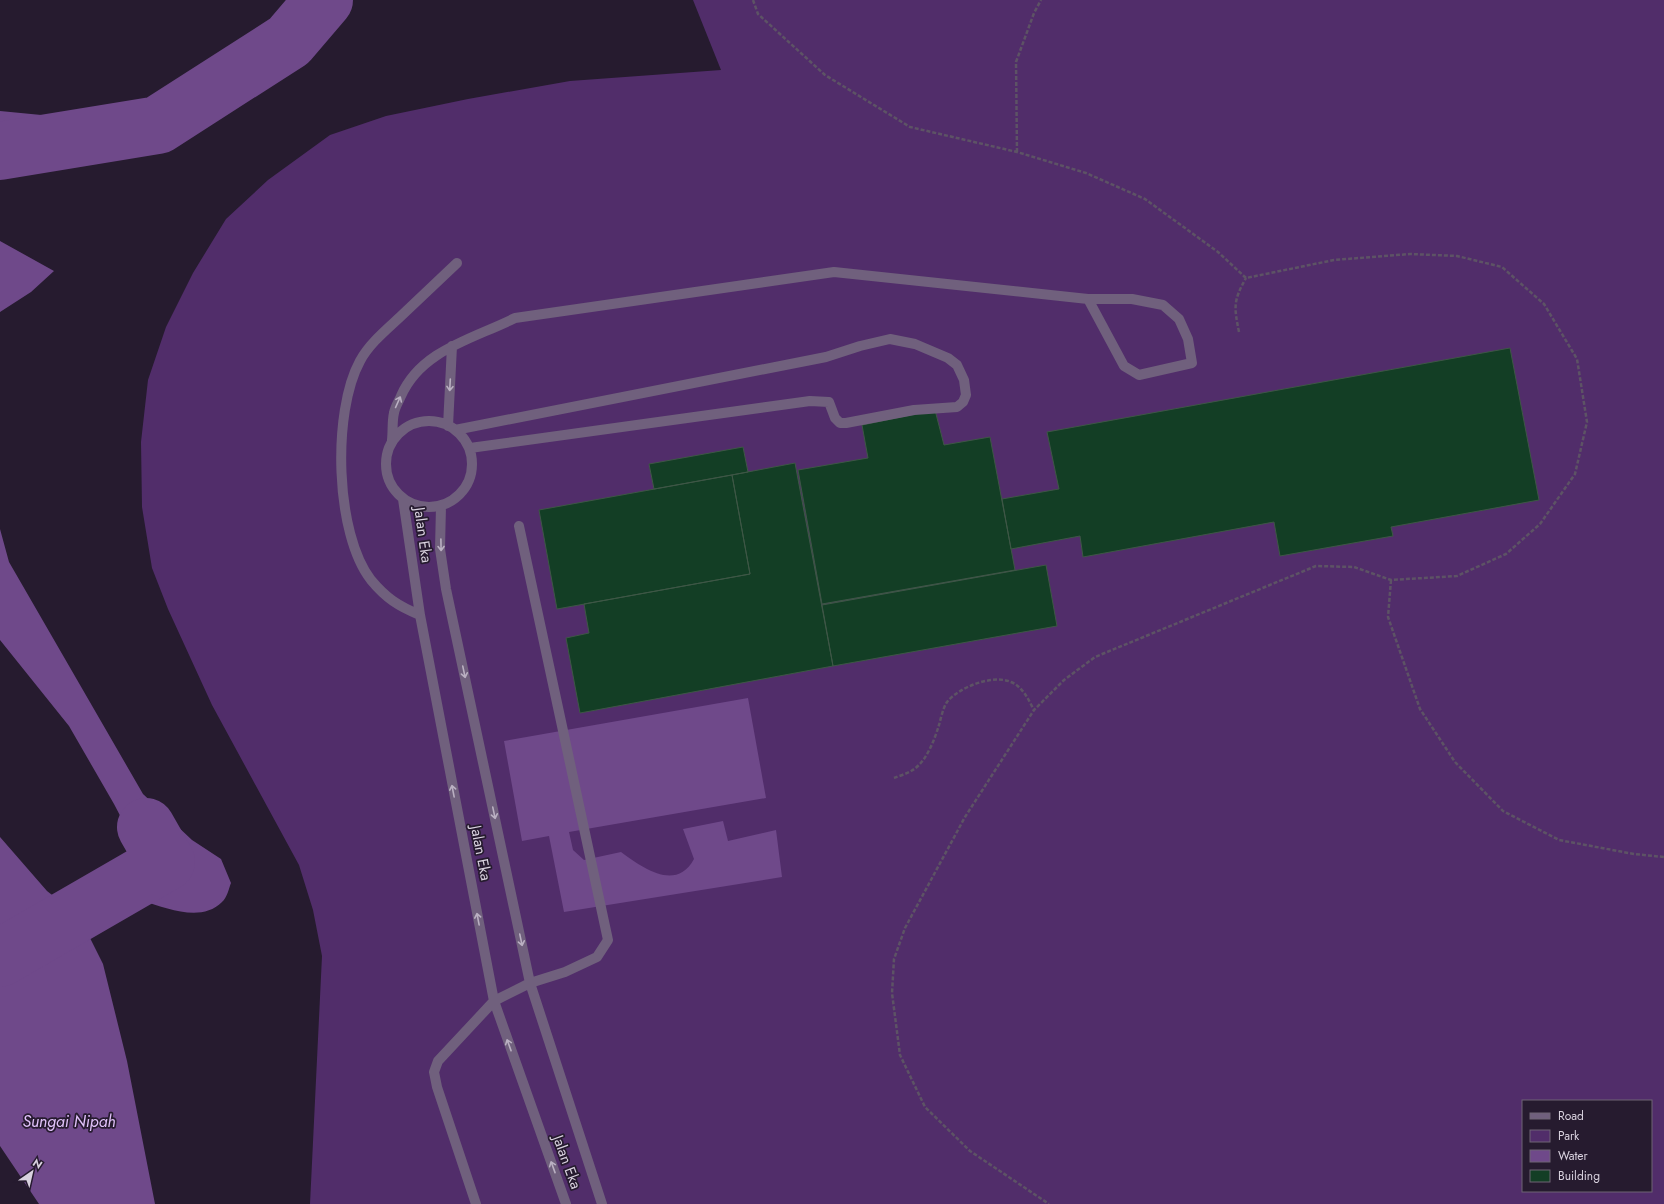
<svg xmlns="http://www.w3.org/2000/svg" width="1664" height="1204" font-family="Jost,sans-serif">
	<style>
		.green { fill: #512d6a; fill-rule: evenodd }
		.water { fill: #6f498a }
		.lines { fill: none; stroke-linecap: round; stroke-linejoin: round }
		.river { stroke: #6f498a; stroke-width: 58 }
		.building { fill: #133e25; stroke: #3e5746 }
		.path { stroke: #5d5365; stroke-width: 2.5; stroke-dasharray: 4 2; stroke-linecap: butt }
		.minor { stroke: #70607d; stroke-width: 10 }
		.oneway { stroke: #bab0c2 }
		.labels { text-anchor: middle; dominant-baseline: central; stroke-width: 3.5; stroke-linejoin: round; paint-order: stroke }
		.street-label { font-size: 15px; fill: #d9d2df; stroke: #261b2f }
		.water-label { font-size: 16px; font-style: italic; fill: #e1c2fa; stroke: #261b2f }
	</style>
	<rect width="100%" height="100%" fill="#261b2f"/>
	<path class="green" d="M693,0H1664V1204H310L322,956L313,910L299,865L212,705L168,609L152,568L142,507L141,442L148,380L166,327L193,273L226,219L268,180L330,135L386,116L468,99L570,81L721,70ZM1523,1101H1651V1191H1523Z"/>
	<path class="water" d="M194,102L150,146L0,170V111L93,120Z
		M0,241L54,271L31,292L0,312Z
		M0,529L9,562L143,794L192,840L221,859L231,883C229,888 227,898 222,902C201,923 167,908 143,901L124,869L136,846L114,804L69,726L0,640Z
		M748,698L766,798L569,832L573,850L584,860L621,852C643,868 676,892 694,859L683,829L723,821L728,841L776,830L782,877L564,912L549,836L522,841L504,741Z
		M0,837L47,891L79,916L103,964L127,1061L155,1204H39L0,1146Z"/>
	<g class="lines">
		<path class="river" d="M0,151L158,125L289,41L324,0
			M0,958L166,862L146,827"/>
	</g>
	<path class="building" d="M1510,348L1539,500L1391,527L1393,536L1280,556L1274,522L1083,557L1080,536L1011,549L1002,499L1059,489L1047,432Z
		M935,410L944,445L990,437L1015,570L822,604L798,470L868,458L862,425Z
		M743,447L748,472L654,489L649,464Z
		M795,463L833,666L580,713L566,638L589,633L584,604L750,574L732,475Z
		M732,475L750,574L557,609L539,510Z
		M1046,565L1057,626L833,666L822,605Z"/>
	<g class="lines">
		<path class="path" d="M753,0L758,14L825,75L910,127L1017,152L1086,173L1145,199L1218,252L1246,278L1334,260L1410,254L1457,256L1502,267L1544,304L1577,359L1587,422L1575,474L1540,524L1506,554L1457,576L1391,580L1354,567L1316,566L1095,657L1064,680L1034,710L965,817L905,928L894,959L892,993L900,1055L925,1107L970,1151L1049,1204
			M1017,152L1016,62L1034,13L1041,0
			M1239,332C1234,307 1233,301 1246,278
			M1391,580L1388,617L1420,709L1455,762L1503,811L1559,840L1634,854L1664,857
			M894,778C899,776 906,774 911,771C926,763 934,741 939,725C941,718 943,708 947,702C959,687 993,674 1011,682C1023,687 1028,699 1034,710"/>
		<path class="minor" d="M386 464a43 43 0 1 1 86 0a43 43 0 1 1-86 0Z
			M448,426L452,346
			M455,430L826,357L860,346L890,339L915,344L948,358L957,365L964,380L966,395L963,402L957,407L914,410L846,423H840L835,418L829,402L810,401L470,448
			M392,440C393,431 392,421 394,413C395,407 399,401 401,396C421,350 473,339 515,318L834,272L1088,299H1132L1163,305L1179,319L1188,339L1192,363L1139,375L1124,366L1088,299
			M403,499L420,615L494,1001L566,1204
			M441,506L440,549L446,589L530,983L602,1204
			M420,615C398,606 386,598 371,580C335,534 332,412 360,361C369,344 386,330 400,317C419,299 438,281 457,263
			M476,1204L437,1087L434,1072L438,1061L494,1001L530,983L565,972L597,957L608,940L519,526"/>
	</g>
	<defs><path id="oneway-shaft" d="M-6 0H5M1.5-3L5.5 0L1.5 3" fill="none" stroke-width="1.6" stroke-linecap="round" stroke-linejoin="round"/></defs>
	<g class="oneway">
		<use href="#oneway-shaft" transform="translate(450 385) rotate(93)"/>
		<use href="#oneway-shaft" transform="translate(398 402) rotate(-66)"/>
		<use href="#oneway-shaft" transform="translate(441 545) rotate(89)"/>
		<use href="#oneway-shaft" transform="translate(464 672) rotate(78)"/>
		<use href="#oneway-shaft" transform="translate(453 791) rotate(-101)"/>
		<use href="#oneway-shaft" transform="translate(494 813) rotate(78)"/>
		<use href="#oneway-shaft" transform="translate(478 919) rotate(-101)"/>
		<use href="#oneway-shaft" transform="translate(521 940) rotate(78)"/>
		<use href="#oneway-shaft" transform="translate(509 1045) rotate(-110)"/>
		<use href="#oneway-shaft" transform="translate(553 1167) rotate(-110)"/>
	</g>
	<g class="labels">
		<g class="street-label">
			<text transform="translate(423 535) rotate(82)">Jalan Eka</text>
			<text transform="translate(481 853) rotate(79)">Jalan Eka</text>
			<text transform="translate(567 1162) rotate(70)">Jalan Eka</text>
		</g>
		<g class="water-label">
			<text x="69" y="1121">Sungai Nipah</text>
		</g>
	</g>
	<rect x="1522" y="1100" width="130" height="92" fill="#261b2f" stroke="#6e6475"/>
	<rect x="1530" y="1113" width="20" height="6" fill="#70607d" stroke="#6e6475"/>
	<text x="1558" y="1120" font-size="12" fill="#d9d2df">Road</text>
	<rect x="1530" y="1130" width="20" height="12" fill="#512d6a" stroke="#6e6475"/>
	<text x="1558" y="1140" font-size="12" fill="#d9d2df">Park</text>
	<rect x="1530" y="1150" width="20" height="12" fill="#6f498a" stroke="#6e6475"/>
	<text x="1558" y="1160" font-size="12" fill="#d9d2df">Water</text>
	<rect x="1530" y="1170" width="20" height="12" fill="#133e25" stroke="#6e6475"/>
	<text x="1558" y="1180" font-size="12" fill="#d9d2df">Building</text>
	<g transform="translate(32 1172) rotate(34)" stroke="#261b2f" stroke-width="3" paint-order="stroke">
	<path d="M0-3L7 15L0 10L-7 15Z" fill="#d9d2df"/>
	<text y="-6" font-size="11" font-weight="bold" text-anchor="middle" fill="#d9d2df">N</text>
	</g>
</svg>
